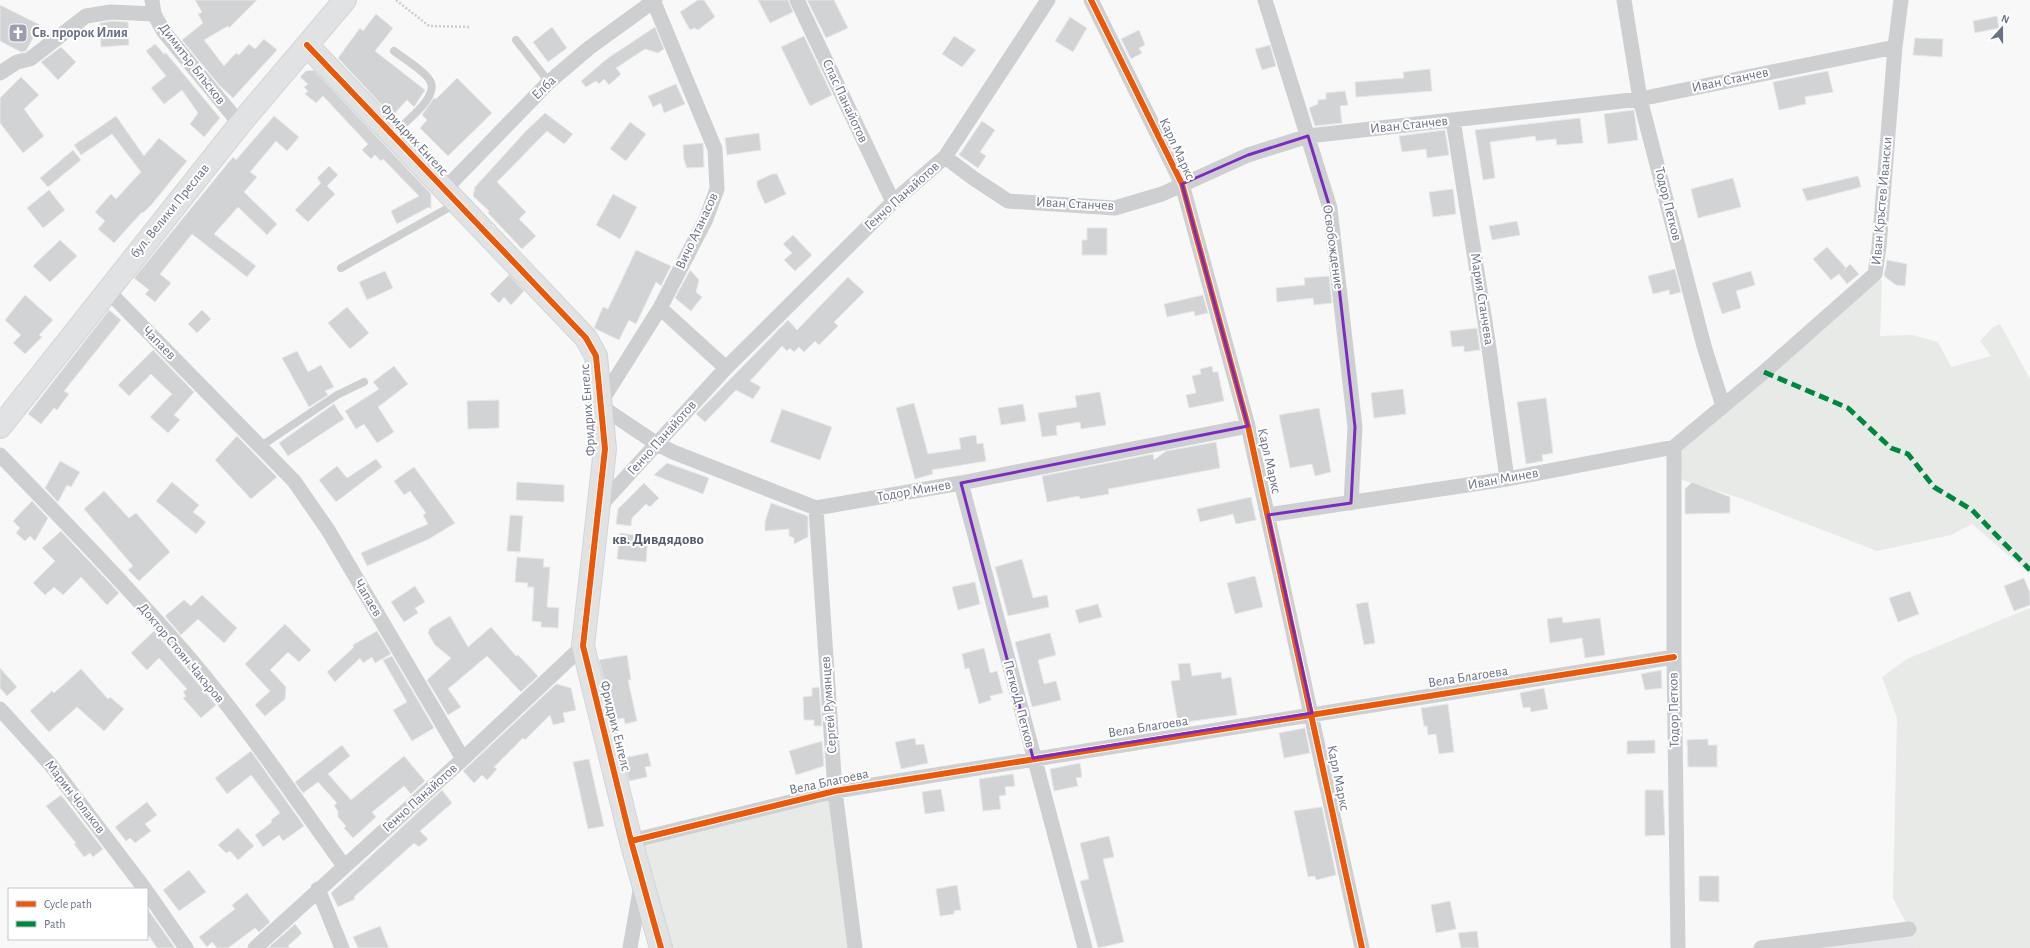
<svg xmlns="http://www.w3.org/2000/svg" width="2030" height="948" font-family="'Alegreya Sans',sans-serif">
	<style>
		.built { fill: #e8e8ea }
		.green { fill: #e7eae6 }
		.building { fill: #d2d3d4; stroke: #e8e8e8 }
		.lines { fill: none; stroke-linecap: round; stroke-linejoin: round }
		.secondary-casing { stroke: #d4d4d6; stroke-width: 24 }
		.path { stroke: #ccccce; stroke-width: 2.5; stroke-dasharray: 2 2; stroke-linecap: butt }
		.lane { stroke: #cecfd1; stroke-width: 8 }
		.street { stroke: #cecfd1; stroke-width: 15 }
		.secondary { stroke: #e1e2e3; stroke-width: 22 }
		.quiet { stroke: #00873e; stroke-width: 5; stroke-dasharray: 10 5; stroke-linecap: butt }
		.cycleway-casing { stroke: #fff; stroke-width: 8 }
		.cycleway { stroke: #e8590c; stroke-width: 6 }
		.marked { fill: none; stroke: #7b2cbf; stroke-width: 3; stroke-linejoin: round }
		.labels { text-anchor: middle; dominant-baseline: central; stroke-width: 4; stroke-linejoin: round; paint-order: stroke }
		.poi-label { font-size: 14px; font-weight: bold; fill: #6a7186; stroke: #fff; text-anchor: start }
		.street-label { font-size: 14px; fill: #6a7186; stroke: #fff }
		.neighbourhood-label { font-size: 15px; font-weight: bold; fill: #575c6b; stroke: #fff }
	</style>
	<rect width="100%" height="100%" fill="#f8f8f8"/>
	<path class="built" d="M1909,929L1916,948H1761Z"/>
	<path class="green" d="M1875,274L1882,281L1880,336L1912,335L1938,342L1951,367L1991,356L1980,341L1993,327L2000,324L2030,379V574L1972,524L1951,535L1877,551L1740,498L1673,477L1674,447Z
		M2030,608V948H1916L1909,929L1893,898L1897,718L1882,677L1907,659Z
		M835,791L855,948H661L631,841Z"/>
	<path class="building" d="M195,0H257L229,28L228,26L204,40L224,66L236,53L239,55L249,44L255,49L264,39L277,50L233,98L220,86L182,40L203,23L198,14L202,12Z
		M698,0H704L715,17L698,30L694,28L690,30L680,12Z
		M758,0H788L793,12L770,23Z
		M807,0H834L848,28L826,38Z
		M0,5L40,25L26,51L21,52L0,41Z
		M376,14L393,28L375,51L425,90L414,107L407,100L392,116L338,58L360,28L363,31Z
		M1997,16L1999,28L1975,33L1973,21Z
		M1070,17L1087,28L1073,52L1055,41Z
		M112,21L128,22L129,45L101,47L100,23Z
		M552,27L567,48L548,62L533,42Z
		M655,27L664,49L658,53L645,49L616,68L621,74L609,85L604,79L599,84L596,81L586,87L581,81L608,58Z
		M1139,30L1145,45L1139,48L1142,53L1131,59L1121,39Z
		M804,36L832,95L810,106L781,47Z
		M954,36L976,50L962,67L942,54Z
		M1915,38L1943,39L1942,57L1913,55Z
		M155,44L164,54L166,53L220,118L204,137L190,124L198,113L182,90L164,104L151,88L166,76L146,51Z
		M1270,45L1276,66L1262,70L1255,49Z
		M61,47L76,62L58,80L41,62Z
		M1430,69L1432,91L1356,97L1355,82L1404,78L1403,72Z
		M314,70L431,194V209L429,207L397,224L391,211L419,196L383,159L381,161L375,155L371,159L362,150L368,144L323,96L316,103L305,94L308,91L304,87L308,84L300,77L306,71Z
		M1828,71L1833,92L1805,97L1806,104L1779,110L1773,82Z
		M21,77L39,95L24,109L44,136L23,153L0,123V98Z
		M457,78L492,113L448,156L420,128L427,120L422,115L434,98L436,99Z
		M676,84L685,104L664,113L661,103L653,107L648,96Z
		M1345,91L1348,105L1340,106L1342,123L1315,126L1309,108L1318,104V100L1326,99V93Z
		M1634,110L1638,140L1608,144L1604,114Z
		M545,113L573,134L564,144L547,131L497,182L526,212L519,219L536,236L522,249L488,213L489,211L473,196L475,187L525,132Z
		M116,116L144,156L159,138L187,161L152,204L143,213L142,212L114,243L98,229L105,221L95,212L111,194L116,199L141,172L112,134L81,155L74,145Z
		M274,116L299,137L287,151L276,141L250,172L257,177L244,192L277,224L267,235L238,207L214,234L256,266L247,277L192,234L160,274L171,283L155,302L145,294L149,290L134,278L233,157L236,160Z
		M1580,118L1583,143L1557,145L1556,139L1536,141L1535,136L1490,142L1495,178L1483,180L1475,130Z
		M982,121L995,130L980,152L986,156L978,168L959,155Z
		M630,122L646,134L626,161L610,149Z
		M1445,130L1449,155L1427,158L1426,149L1402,152L1399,136Z
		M759,133L761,150L727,155L725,138Z
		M703,143L704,167L687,168L684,160L683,145Z
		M73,150L81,160L48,187L40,178Z
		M329,166L338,175L327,186L335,194L308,222L295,210L321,183L317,178Z
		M772,174H777L786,194L765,204L757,186V181Z
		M1858,176L1861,187L1807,201L1802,189Z
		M1733,178L1741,207L1698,218L1691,189Z
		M1453,189L1456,214L1433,217L1429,192Z
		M49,190L65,210L43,228L27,208Z
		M613,194L637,207L620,239L596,225Z
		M1517,221L1520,235L1492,240L1489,226Z
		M1087,228H1107V255H1082V240H1087Z
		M793,235L812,255L795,271L784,260L792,253L783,244Z
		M60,240L77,256L50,282L33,266Z
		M1827,247L1846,268L1843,271L1850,264L1859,274L1847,284L1839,274L1831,280L1813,259Z
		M636,250L671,266L661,286L656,282L636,324L629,320L619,340L594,328L603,307L608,309Z
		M1887,260L1907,264L1905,286L1896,285L1884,276Z
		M1675,269L1681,292L1670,295L1669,290L1653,294L1648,276Z
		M690,270L699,280L696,292L702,297L691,311L675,298Z
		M385,271L393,288L367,300L359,282Z
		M1751,271L1755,285L1736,291L1741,308L1722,314L1712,283Z
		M509,275L524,291L511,305L504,297L499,303L490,294Z
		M1329,276L1332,303L1314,305L1313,298L1277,302L1276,288L1305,285L1304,278Z
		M848,277L864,292L834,322L838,326L819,345L815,341L804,352L799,347L794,352L790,348L787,351L782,346L750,381L761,387L753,399L736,390L705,422L696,414L788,320L797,330Z
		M25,295L53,320L39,335L42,337L25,354L13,343L21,335L5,320Z
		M1203,295L1208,313L1195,316L1194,311L1167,317L1164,304Z
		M347,307L369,333L350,349L328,323Z
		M109,310L121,320L64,391L69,394L57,410L54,408L41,424L28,414Z
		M202,310L211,319L197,333L188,324Z
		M1477,328L1480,350L1464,352V346L1452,347L1450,331Z
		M153,350L194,392L174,415L180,420L168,433L150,417L172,394L151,374L129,396L118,385Z
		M297,351L308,372L321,365L334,387L325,391L328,395L309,407L282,358Z
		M394,366L408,384L378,407L394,432L377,443L364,424L356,429L345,411L379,389L373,382Z
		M1212,366L1213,372H1218L1224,401L1189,408L1186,395L1196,393L1192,376L1201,374L1200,369Z
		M1403,389L1406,414L1374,418L1371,393Z
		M1100,392L1106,425L1081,429L1080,422L1056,426L1057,435L1042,437L1038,413L1077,407L1075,396Z
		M1546,398L1553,453L1542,455L1543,461L1526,464L1517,402Z
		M499,400V428L468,429L467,401Z
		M914,403L928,454L961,449L959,438L976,435L977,444L983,443L986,461L932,470L933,474L915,479L896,408Z
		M334,404L344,419L288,456L279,443Z
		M1023,404L1026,421L1001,425L998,408Z
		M1319,408L1331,472L1315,476L1312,464L1290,468L1279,415Z
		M782,409L832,427L820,460L770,442Z
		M237,436L277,477L251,499L215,460Z
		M1216,442L1220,468L1108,489L1109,494L1080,499L1079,496L1047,502L1042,476L1153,454L1154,460L1166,451Z
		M376,459L382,467L336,502L319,480L337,466L347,478Z
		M60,461L80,472L71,487L67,485L58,502L45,488Z
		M667,463L709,478L703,494L654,475Z
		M414,467L455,523L429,539L367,566L361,553L428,524L423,515L426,513L410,491L404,495L394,481Z
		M172,482L199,505L193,512L206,522L196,534L156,501Z
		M517,482L564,485V502L516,500Z
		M1692,482L1730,497V513L1685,514V489Z
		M644,483L659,498L650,507L646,504L632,518L631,526L616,524L618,509Z
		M104,491L129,518L136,513L170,552L139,581L128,570L133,566L84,509Z
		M1251,497L1256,520L1236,524L1233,514L1200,522L1197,509Z
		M32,501L48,518L35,541L30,536L25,541L16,533L20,528L13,521Z
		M771,503L808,516V537L794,544V538L789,536V529L765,531V522Z
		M510,515L523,516L520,552L507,551Z
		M61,531L119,593L107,605L81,577L63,595L54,587L45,595L33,583L55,561L42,548Z
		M620,533L648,537L646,562L617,559Z
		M517,557L544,559L543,567H550L547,607L559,608L558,628L541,627V622L532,621L534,587H527L528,583L515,582Z
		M1022,559L1033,598L1047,595L1049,607L1008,616L995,567Z
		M1255,576L1263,607L1235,614L1227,583Z
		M2024,578L2030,593V605L2014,611L2004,586Z
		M975,582L980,604L958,610L952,587Z
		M415,586L425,602L415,608L418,613L404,622L391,602Z
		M1910,591L1919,614L1898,622L1889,598Z
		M202,595L237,628L224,643L198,619L181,635L165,616L184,600L191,606Z
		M1368,602L1375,643L1364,645L1356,604Z
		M1098,604L1102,617L1079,623L1075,610Z
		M450,616L468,647L491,627L516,656L518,655L538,676L521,692L487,656L448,689L461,707L448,715L427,680L451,658L435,645L428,633L430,628Z
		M1562,617L1563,623L1600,618L1605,655L1585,658L1582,638L1550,643L1547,619Z
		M285,624L311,650L299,662L288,652L270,670L286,687L285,699L265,716L255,705L270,691L245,664Z
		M154,631L216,705L201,718L183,698L186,696L183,692L187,689L159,658L147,670L131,653Z
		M377,631L391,654L375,663L372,657L363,663L360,658L335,682L327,672L354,647L353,645Z
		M1050,633L1056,655L1038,660L1044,684L1056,681L1061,700L1032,707L1015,642Z
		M984,648L990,673L997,671L1003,693L990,696L991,700L979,704L969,668L965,669L962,654Z
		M627,655L631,680H628L637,721L625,724L624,718L614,720L599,660Z
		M392,656L434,728L412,741L393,710L407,702L383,660Z
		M1190,663L1192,676L1221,672L1222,679L1231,677L1237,715L1178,723L1171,681L1180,680L1178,664Z
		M0,668L17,687L7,696L0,688Z
		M81,669L108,699L110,697L124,709L104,731L77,707L49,732L30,711L52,691L54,693Z
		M1661,670L1662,688L1645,690L1641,674Z
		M556,684L571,688L576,710L563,713L565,722L553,725L550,715L525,740L523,738L494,767L497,769L487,780L482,775L474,783L463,771Z
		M819,687L822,726H814V720H804L803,697L812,696V688Z
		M1544,688L1548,709L1531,712L1530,707L1523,708L1520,693Z
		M1448,704L1454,752L1439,754L1436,734L1428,735L1427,726H1424L1421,708Z
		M1305,728L1310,753L1284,758L1279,733Z
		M915,738L916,745L924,744L928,763L901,769L895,742Z
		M1708,739V745H1717V767H1688L1687,740Z
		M1655,740V753L1627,754V741Z
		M822,741L824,766L796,775L789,751Z
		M342,745L350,756L328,774L351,800L404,756L425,781L411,794L404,786L372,812L376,817L353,838L344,828L346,826L338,817V811L334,806L337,803L318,782L303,793L295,782Z
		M251,751L304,826L283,841L279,835L263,847L255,835L272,822L271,820L280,813L251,775L227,794L215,778Z
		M648,753L651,766L645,767L647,777L629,781L623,758Z
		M589,759L604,826L588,829L573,762Z
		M1080,763L1082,777L1076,778L1078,786L1054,791L1050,769Z
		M1013,774L1015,786L1005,787L1006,795L999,796L1001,809L983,811L979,779Z
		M941,789L945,811L925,814L922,792Z
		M442,790L452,803L420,831L428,839L419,847L414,843L354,897L355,899L338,907L331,893Z
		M1645,790H1663L1665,835L1645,836Z
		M61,795L103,849L93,857L90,853L84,857L74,844L76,843L46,806Z
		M147,802L157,815L145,824L151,831L135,843L130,838L126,841L115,827Z
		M1322,807L1336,875L1316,880L1315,876L1308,877L1294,811Z
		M238,828L254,846L238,860L230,851L226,853L218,845Z
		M1109,836L1114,857L1103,859L1124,942L1098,948L1080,881L1089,879L1080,843Z
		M189,870L206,892L179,911L163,890Z
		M1699,876H1719V902L1699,901Z
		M957,885L961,910L954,911V914L940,916L936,889Z
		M247,893L270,922L259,932L255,928L228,948H217L212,942L207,947L199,937L235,909L232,905Z
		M1450,901L1456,929L1436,933L1431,905Z
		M147,908L175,948H157L147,933Z
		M295,924L302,933L288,946L290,948H268Z
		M380,926L389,948H358L353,937Z
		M1477,931L1479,948H1461L1458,933Z"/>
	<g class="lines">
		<defs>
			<path id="secondary" d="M307,45L586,338L596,356L605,449L583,646L631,841L661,948
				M0,427L240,124L345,0"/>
		</defs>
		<use href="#secondary" class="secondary-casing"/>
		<path class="path" d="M396,0L429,26L469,27"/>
		<path class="lane" d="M516,40L549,82
			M393,134C403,124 437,99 431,83C428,73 403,58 394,51
			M341,268L450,207L456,201
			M261,446L337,395L364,382"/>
		<path class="street" d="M152,0L154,14L164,32L240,124
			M653,0L715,149L717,189L706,219L660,308L599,405L657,444L673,452L816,508L961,483L1248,426
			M797,0L893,202
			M1091,0L1182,184L1248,426L1362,948
			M1265,0L1330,208L1355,427L1351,503
			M1624,0L1640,99L1704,346L1723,406
			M0,73L17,62L30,59L86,16L111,12L154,14
			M1453,120L1488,341L1507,479
			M945,157L973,178L1008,201L1115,208L1162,194L1248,155L1308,136L1640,99L1895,47
			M445,189L549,82L589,48L655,0
			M107,290L294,481L328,530L463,759
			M660,308L726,368
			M1674,447V657L1678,948
			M0,455C65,522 130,589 191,660C246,725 294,797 344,866
			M961,483L1085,948
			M598,508L726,368L893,202L945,157L1048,0
			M816,508L835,791L855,948
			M1268,515L1507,479L1674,447L1764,372L1875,274L1879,247L1895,47L1901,0
			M0,709L50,764L145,889
			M631,841L835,791L1674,657
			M318,889L342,948
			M147,892L186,948
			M255,948L463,759L583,646
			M630,948L641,885
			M1761,948L1909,929"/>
		<use href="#secondary" class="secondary"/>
		<path class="quiet" d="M1764,372L1848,408L1891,448L1908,454L1934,487L1972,510L2030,570"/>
		<defs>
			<path id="cycleway" d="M1091,0L1182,184L1248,426L1362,948
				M307,45L586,338L596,356L605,449L583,646L631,841L661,948
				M631,841L835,791L1674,657"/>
		</defs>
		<use href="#cycleway" class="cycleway-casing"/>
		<use href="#cycleway" class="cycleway"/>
	</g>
	<path class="marked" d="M1308,136L1330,208L1355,427L1351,503L1268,515L1312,713L1033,758L961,483L1248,426L1182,184L1248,155Z"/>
	<defs>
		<symbol id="church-square" viewBox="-11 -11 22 22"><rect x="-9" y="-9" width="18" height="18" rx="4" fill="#9ca0ae" stroke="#fff"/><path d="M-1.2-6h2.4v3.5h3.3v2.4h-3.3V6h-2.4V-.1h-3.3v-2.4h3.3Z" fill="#fff"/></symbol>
	</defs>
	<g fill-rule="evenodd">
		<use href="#church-square" x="7" y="22" width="22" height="22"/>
	</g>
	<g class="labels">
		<g class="poi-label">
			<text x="32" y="33">Св. пророк Илия</text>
		</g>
		<g class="street-label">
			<text transform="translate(192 64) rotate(52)">Димитър Блъсков</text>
			<text transform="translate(1730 80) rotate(-12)">Иван Станчев</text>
			<text transform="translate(544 88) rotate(-44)">Елба</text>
			<text transform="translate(845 101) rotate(65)">Спас Панайотов</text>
			<text transform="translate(1409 125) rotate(-6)">Иван Станчев</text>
			<text transform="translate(414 140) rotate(47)">Фридрих Енгелс</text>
			<text transform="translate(1177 149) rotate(65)">Карл Маркс</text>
			<text transform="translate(902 196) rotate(-42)">Генчо Панайотов</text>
			<text transform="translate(1882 201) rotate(-85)">Иван Кръстев Ивански</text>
			<text transform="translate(1075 204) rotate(3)">Иван Станчев</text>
			<text transform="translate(1668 204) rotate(76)">Тодор Петков</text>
			<text transform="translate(170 211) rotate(-51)">бул. Велики Преслав</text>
			<text transform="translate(697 231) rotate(-65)">Вичо Атанасов</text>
			<text transform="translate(1333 247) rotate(82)">Освобождение</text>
			<text transform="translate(1482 299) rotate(81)">Мария Станчева</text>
			<text transform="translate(159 343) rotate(45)">Чапаев</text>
			<text transform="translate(588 410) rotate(-94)">Фридрих Енгелс</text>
			<text transform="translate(662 438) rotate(-48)">Генчо Панайотов</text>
			<text transform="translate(1269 461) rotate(77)">Карл Маркс</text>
			<text transform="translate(1503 479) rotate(-10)">Иван Минев</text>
			<text transform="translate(914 491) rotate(-10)">Тодор Минев</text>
			<text transform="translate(368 598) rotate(59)">Чапаев</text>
			<text transform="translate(181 653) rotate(50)">Доктор Стоян Чакъров</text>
			<text transform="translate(1468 677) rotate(-9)">Вела Благоева</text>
			<text transform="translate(1019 704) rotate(75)">Петко Д. Петков</text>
			<text transform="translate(829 705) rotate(-94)">Сергей Румянцев</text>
			<text transform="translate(1674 710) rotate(-91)">Тодор Петков</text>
			<text transform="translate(615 726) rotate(76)">Фридрих Енгелс</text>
			<text transform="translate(1148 727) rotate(-9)">Вела Благоева</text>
			<text transform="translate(1338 778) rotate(78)">Карл Маркс</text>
			<text transform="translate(829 782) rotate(-12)">Вела Благоева</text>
			<text transform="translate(75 797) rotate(52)">Марин Чолаков</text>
			<text transform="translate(420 798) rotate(-42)">Генчо Панайотов</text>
		</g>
		<g class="neighbourhood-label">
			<text x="658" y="539">кв. Дивдядово</text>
		</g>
	</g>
	<rect x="8" y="888" width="140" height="52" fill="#ffffff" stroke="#c3c6cf"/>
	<rect x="16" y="901" width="20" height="6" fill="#e8590c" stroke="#c3c6cf"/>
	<text x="44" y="908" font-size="12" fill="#6a7186">Cycle path</text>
	<rect x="16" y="921" width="20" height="6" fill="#00873e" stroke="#c3c6cf"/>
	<text x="44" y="928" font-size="12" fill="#6a7186">Path</text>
	<g transform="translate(2002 28) rotate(21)" stroke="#ffffff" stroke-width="3" paint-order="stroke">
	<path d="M0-3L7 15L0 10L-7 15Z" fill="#6a7186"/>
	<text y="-6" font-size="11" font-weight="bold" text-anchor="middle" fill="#6a7186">N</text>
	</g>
</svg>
